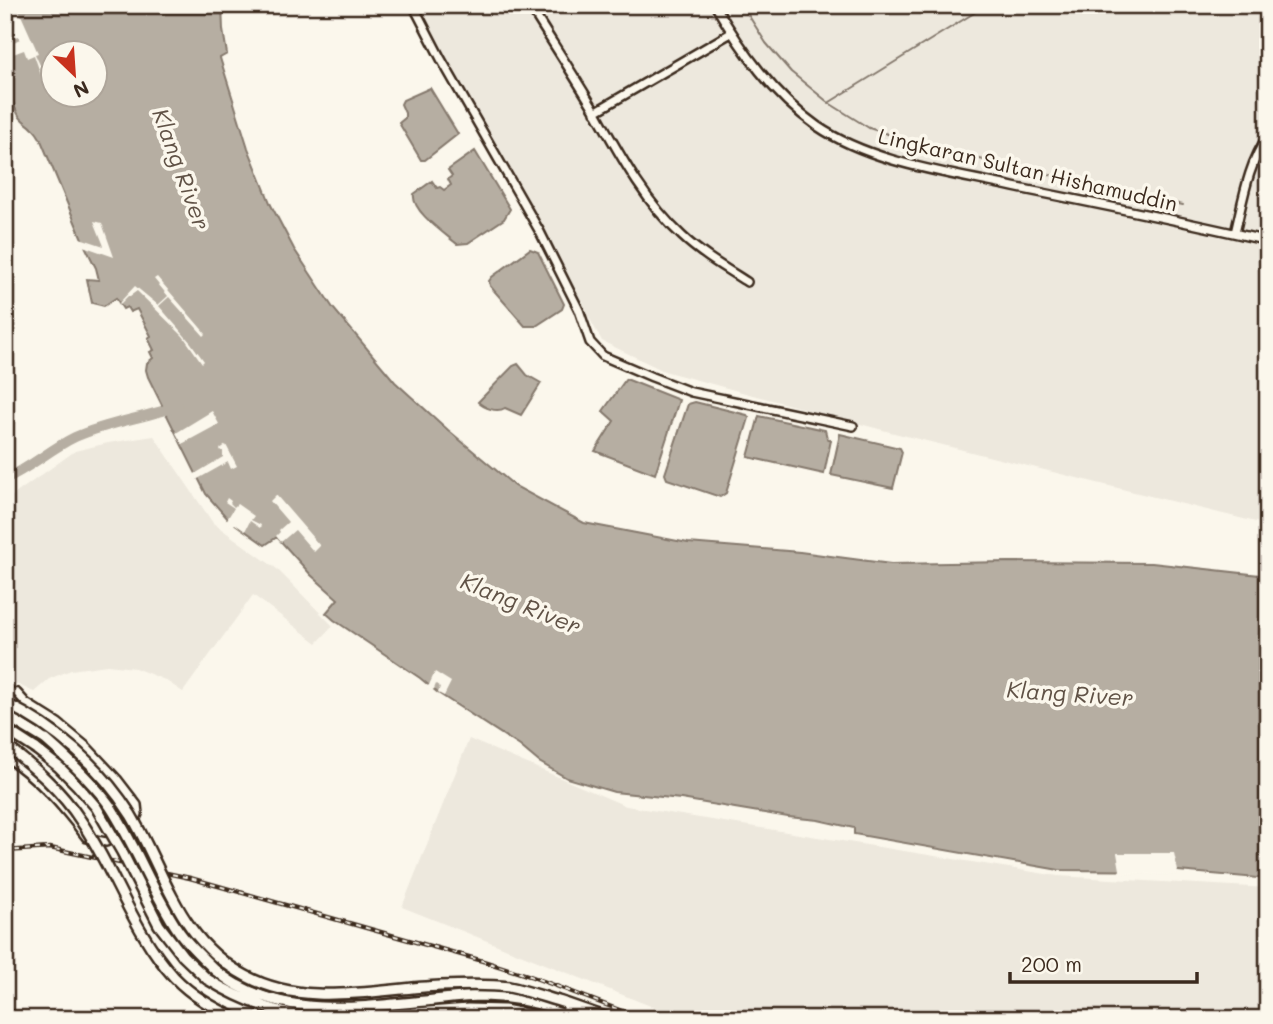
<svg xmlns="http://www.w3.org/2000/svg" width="1273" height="1024" font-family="Mali,sans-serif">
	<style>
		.built { fill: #ede8dd }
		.water { fill: #b6aea2; stroke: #85796d; stroke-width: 2; fill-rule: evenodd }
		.pier { fill: #fbf7ec }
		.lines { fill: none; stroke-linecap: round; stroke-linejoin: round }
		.stream { stroke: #85796d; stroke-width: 2 }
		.river { stroke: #b6aea2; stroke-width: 10 }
		.minor-casing { stroke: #3b2a1e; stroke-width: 12 }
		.major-casing { stroke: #3b2a1e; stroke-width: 14 }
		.minor { stroke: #fbf7ec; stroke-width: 7 }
		.major { stroke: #fbf7ec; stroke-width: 9 }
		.rail-casing { stroke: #3b2a1e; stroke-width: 4.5 }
		.rail { stroke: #fbf7ec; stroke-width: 2; stroke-dasharray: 5; stroke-linecap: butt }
		.major-bridge-casing { stroke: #3b2a1e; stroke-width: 14; stroke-linecap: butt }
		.major-bridge { stroke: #fbf7ec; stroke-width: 9 }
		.labels { text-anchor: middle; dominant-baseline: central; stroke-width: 7; stroke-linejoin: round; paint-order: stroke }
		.street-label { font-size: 21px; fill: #3b2a1e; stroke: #fbf7ec }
		.water-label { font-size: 23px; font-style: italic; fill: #605246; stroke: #fbf7ec }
	</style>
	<rect width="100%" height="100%" fill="#fbf7ec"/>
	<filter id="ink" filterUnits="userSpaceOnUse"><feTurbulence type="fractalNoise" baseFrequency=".0143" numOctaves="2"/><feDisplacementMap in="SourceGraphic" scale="14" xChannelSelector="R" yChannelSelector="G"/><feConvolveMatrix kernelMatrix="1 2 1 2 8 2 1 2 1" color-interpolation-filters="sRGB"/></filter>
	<g filter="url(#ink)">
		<path class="built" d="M420,5H1268V525L890,432L664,371L602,341L420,13Z
			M154,436L213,523L277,569L333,626L317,643L253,595L183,692L165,680L135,668L107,665L71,670L49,679L34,692L5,679V501L75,451L108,443Z
			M469,739L626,806L1058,876L1268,888V1019H683L402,907Z"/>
		<path class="water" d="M5,5H222L223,30L227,54L220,58L248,148L271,205L294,249L333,308L395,382L448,430L515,486L584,523L688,543L800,552L891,564L1008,562L1152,563L1268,576V879L1178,871L1059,870L854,834V828L818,820L788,817L681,799L614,792L567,778L539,762L520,746L438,693L420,678L334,620L326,613L338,599L311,575L277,537L265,545L228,519L206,494L148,377L146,370L147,363L153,358L150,352L154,350L148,338L151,336L137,309L130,312L127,307L123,309L116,298L104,306L92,303L87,279L99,280L96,268L85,246L40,138C38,135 36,131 33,129C28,123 22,122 18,114C3,85 5,37 5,5ZM52,52H94V94H52Z
			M430,88L458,134L425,160H421L399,123L405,118V113L401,104L403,100Z
			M475,151L510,209L504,219L468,243L457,244C444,233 411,211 414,194L432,181L437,188L440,187L444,190L451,185L448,179L452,176L448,170Z
			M530,249L538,252L564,304L562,309L536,326H525L490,286L489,281L492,277Z
			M518,364L527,375L541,383L521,415L505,408C497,413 484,408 478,402L513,366Z
			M626,379L679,400L655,474L595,451L614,421L603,411Z
			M695,402L747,415L749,418L726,493L720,497L667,479L665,474L688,404Z
			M759,416L825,430L827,438L831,440L824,474L748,457Z
			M840,434L900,448L902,452L893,488L831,475Z"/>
		<path class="pier" d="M17,6L38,53L35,54L40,65L42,64L47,76L45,77L47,81L49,80L52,88V94L49,95L44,83L46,82L44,78H42L34,55L27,58L24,50L5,57V46L20,39L18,36L12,38L9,31H7L5,28L12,24L6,11Z
			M94,221L102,223L114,257L80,245L77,237L104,246Z
			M157,277L206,334L204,336L169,297L159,306L191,343L204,361L202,363L183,336L137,291L130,296H128L120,304L119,303L135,286L158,305L168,296L154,279Z
			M212,411L219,424L182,444L176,433Z
			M226,445L237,466L231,469L228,462L196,480L193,475L223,457V451H221L220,449Z
			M276,495L320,546L314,552L295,530L281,542L276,536L280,532L279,530L288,522L270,501Z
			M227,498L231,501L230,503L234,507L237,504L254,516L251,520L261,525L260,528L250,521L245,531L235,524L232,526L226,521L234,508L225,502Z
			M435,672L451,682L444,696L438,693L440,687L436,684L434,689L431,691L426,687L429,685Z
			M1117,853H1174L1178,871L1175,875L1118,873L1120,870Z"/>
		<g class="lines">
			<path class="stream" d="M742,5L766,43L791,72L829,103L869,128L931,148L1183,205
				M830,102L987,5"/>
			<path class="river" d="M5,479C30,468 50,449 75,437C108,422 144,418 178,406"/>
			<defs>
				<path id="minor" d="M413,5L441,59L540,232L579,310L590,342L603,356L652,377L691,392L853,426
					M529,5C552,42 575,77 597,114C621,157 645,202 682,236C701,254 725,268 747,282
					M715,5C742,51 773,95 817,126C871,163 950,173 1013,187C1098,204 1183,221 1268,241
					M595,112L731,33
					M1235,233C1243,200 1248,164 1268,136
					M5,691L17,693L26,703L58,723L87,747L117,779L137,805L138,814L132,828L118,837L106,842L87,838C61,804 41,781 5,756
					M5,1010L16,1019"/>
				<path id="major" d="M5,715L46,740
					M5,729L36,749
					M215,970C222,975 229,981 237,985C295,1017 362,1007 425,1001C445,999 464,996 484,996C520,997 554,1007 588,1019
					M207,979C243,1001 279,1015 321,1019
					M565,1003L611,1019
					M340,1019L468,1009L504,1010L551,1019"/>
			</defs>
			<use href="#minor" class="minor-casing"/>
			<use href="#major" class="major-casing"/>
			<use href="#minor" class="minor"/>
			<use href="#major" class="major"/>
			<defs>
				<path id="rail" d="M5,851L50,848L190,878L483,961L530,976L643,1019"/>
			</defs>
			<use href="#rail" class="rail-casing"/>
			<use href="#rail" class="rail"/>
			<defs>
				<path id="major-bridge" d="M5,703C56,728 101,767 131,815C167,876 178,940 246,976C305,1008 376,989 440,986C462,985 487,984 509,987C528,991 547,998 565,1003
					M46,740C69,760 92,781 110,806C136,846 152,891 178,930C188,945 202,957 215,970
					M5,745C34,767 61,790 81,821C115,871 133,932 174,977C192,996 214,1008 237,1019
					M36,749L59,767L77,785L96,807L122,852L159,925L183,956L207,979"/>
			</defs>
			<use href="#major-bridge" class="major-bridge-casing"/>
			<use href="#major-bridge" class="major-bridge"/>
		</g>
	</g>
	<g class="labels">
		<g class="street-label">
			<text transform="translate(1028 169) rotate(13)">Lingkaran Sultan Hishamuddin</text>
		</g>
		<g class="water-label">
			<text transform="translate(182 169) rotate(70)">Klang River</text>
			<text transform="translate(521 603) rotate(22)">Klang River</text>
			<text transform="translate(1070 693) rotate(4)">Klang River</text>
		</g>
	</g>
	<rect width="1273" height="1024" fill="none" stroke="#fbf7ec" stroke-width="28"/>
	<rect x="14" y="14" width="1245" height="996" fill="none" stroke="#3b2a1e" stroke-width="2.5" filter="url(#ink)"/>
	<g transform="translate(74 74) rotate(155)"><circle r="33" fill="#fbf7ec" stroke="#aea59a" stroke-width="2"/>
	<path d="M0-5L12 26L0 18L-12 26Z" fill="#c8321e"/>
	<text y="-10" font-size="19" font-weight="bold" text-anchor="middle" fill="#3b2a1e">N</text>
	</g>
	<path d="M1010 972v10h187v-10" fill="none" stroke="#3b2a1e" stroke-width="3.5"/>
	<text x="1021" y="972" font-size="21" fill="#3b2a1e" stroke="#fbf7ec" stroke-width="5" paint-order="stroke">200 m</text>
</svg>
